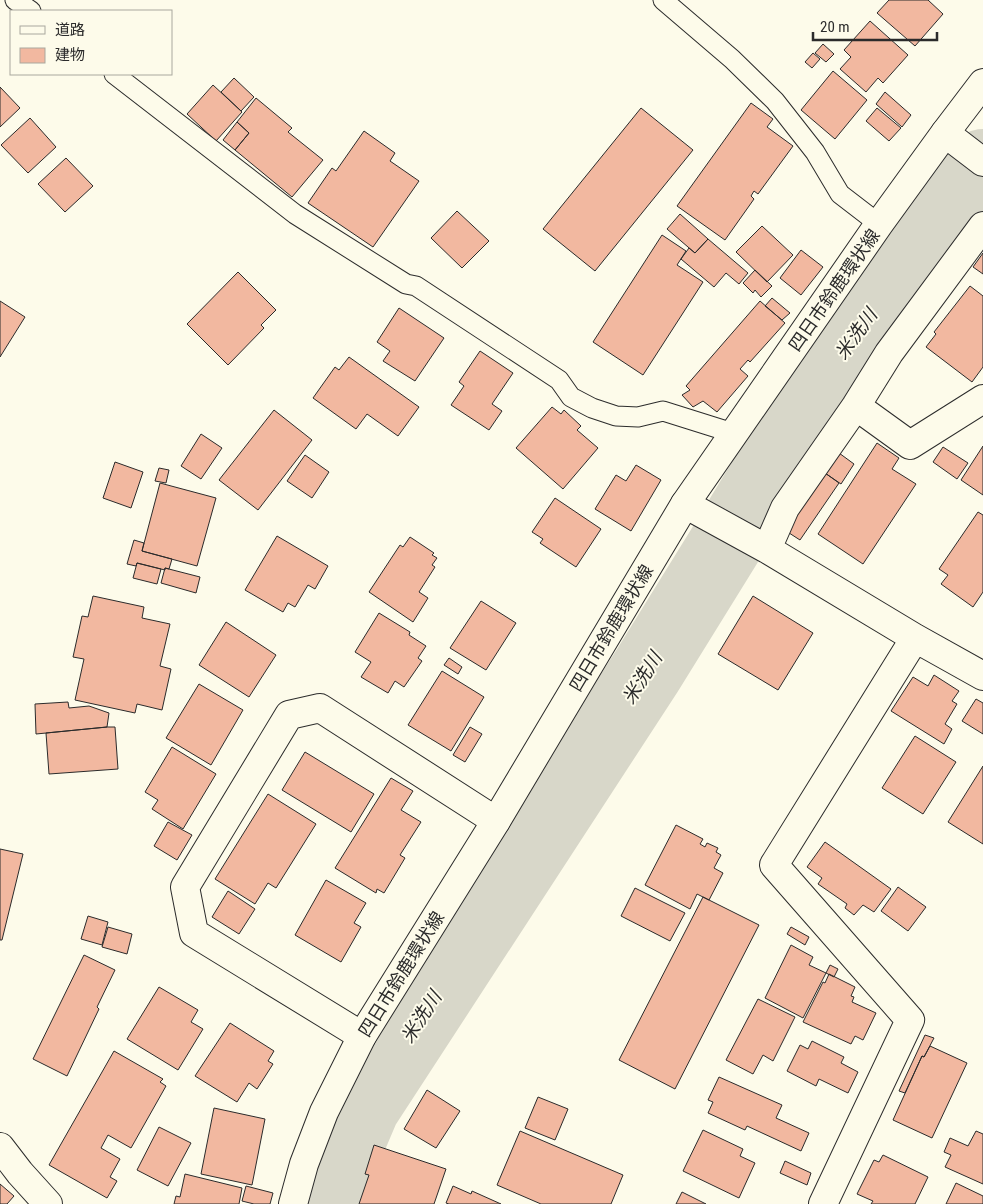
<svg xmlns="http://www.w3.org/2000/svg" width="983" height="1204" font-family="'Roboto Condensed','Noto Sans JP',sans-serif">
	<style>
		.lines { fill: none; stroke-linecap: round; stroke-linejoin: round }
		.river { stroke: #d8d7c9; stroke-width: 74 }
		.building { fill: #f2b8a0; stroke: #2b2b2b }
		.lane-casing { stroke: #2b2b2b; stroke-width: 21 }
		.street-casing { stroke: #2b2b2b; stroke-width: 30 }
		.primary-casing { stroke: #2b2b2b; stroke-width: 30 }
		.lane { stroke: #fdfbea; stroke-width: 19 }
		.street { stroke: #fdfbea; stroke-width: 28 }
		.primary { stroke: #fdfbea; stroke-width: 28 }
		.labels { text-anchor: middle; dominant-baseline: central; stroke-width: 4; stroke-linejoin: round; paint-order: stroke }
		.street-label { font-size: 18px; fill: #2b2b2b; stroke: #fdfbea }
		.water-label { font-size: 19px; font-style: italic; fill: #2b2b2b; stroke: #fdfbea }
	</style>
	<rect width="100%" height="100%" fill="#fdfbea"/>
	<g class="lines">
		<path class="river" d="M328,1204L335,1173L363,1107L647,671L725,545L841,353L983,166"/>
	</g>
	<path class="building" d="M889,0H928L943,14L915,46L877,13Z
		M870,21L908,55L883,83L878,78L866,92L840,69L851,57L844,50Z
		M823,44L834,54L826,62L815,53Z
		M813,53L820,59L812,68L805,62Z
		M833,71L867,100L835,139L801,110Z
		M234,78L254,97L241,111L221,92Z
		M213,85L242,112L216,141L187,114Z
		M0,87L20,108L0,127Z
		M885,92L911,115L902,127L876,104Z
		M256,98L292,128L288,132L323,160L292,197L235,150L249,133L237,122Z
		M751,103L773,119L767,127L793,146L758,194L754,191L751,196L754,199L725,240L677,206Z
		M641,108L693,150L595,271L543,229Z
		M877,108L901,128L889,141L866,121Z
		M30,118L56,147L28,173L1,145Z
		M237,122L249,133L235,150L223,140Z
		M364,131L395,153L390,161L419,181L373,247L308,203L332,168L336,171Z
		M66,158L93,186L65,212L38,184Z
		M457,211L489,241L462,268L431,238Z
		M680,214L708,239L695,253L667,229Z
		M762,226L793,255L767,282L736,252Z
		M662,235L686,251L677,265L703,282L643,375L593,342Z
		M708,239L748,273L739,284L726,273L714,287L681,259L689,248L695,253Z
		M801,250L823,267L801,295L780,278Z
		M983,253V274L973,267Z
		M755,270L772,286L761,297L755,290L753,293L743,283Z
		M238,272L276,310L261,325L264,328L228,365L187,324Z
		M970,286L983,296V367L972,382L926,347L936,334L934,332Z
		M772,298L790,313L782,320L765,306Z
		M0,301L25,317L0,357Z
		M760,301L785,323L750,362L748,360L740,369L748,376L717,412L703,401L693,407L682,395L690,390L686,386Z
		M399,308L444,338L415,381L383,361L390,351L377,342Z
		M480,351L513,373L492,404L502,411L489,430L451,405L464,386L459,382Z
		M349,357L419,407L398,436L367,414L356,429L313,398L335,367L339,370Z
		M552,407L561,414L564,410L581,426L577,430L598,448L563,489L516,448Z
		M274,410L312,440L258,510L219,480Z
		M201,434L222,448L201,479L181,466Z
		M877,443L899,458L892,469L916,484L863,564L818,534Z
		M983,446V495L961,480Z
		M943,447L968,463L957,479L933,462Z
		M839,453L854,464L841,484L825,473Z
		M305,455L329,472L312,498L287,481Z
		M115,462L143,472L131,508L103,498Z
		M636,465L661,480L631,531L595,509L616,475L626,481Z
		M159,468L169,470L166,483L155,481Z
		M825,473L839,483L800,540L786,531Z
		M160,483L216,498L197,566L142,551Z
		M555,498L601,529L576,567L540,543L543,539L532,532Z
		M978,512L983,515V592L973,607L941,584L948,575L939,569Z
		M277,536L328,566L315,589L308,585L295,607L288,603L283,612L245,590Z
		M410,537L434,553L432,555L437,558L432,565L435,567L419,592L428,598L413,622L369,592L400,545L403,547Z
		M134,540L144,543L142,551L172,559L169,569L165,568V570L137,563L136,566L127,564Z
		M137,563L161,569L157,584L133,578Z
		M165,568L200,577L196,593L161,583Z
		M93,596L144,607L142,618L170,624L160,666L171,669L162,710L137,704L135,713L75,700L84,659L73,657L82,616L88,617Z
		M753,596L813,633L778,690L718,654Z
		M481,601L516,623L486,670L450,648Z
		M379,613L410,632L409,635L426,646L418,658L422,661L404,687L395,681L388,693L361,677L371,662L355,652Z
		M226,622L276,655L249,697L199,665Z
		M449,658L462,667L458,674L444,665Z
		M442,671L484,697L451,751L408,725Z
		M934,675L959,691L952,701L957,704L945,724L952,729L944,744L891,711L913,677L928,686Z
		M199,684L243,710L211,765L166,738Z
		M976,699L983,703V734L962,721Z
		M68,702L69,708L89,706L109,713L107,727L36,734L35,704Z
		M107,727H115L118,769L49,774L46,733Z
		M470,727L482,734L465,762L453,755Z
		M915,736L956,762L923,814L882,788Z
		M172,747L216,774L183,829L152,809L158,800L145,792Z
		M305,752L374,794L351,832L282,790Z
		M983,766V844L948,822Z
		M391,778L413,791L401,810L421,822L400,855L405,858L384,893L377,889L376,893L335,868Z
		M268,794L316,824L276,888L268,883L255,904L215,879Z
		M168,822L192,835L177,860L154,846Z
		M676,825L703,839L700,844L705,847L707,843L718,848L716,852L721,855L714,868L723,873L709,900L697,894L690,909L645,885Z
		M825,842L891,889L874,912L863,905L854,915L845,908L847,904L818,884L822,878L807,867Z
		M0,849L23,854L2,940H0Z
		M326,880L366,903L354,923L361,927L341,962L295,935Z
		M898,887L926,907L908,931L881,911Z
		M635,888L685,913L670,941L621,916Z
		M228,891L255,909L239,934L212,917Z
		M703,897L759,925L675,1089L619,1060Z
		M88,916L108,922L102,945L81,939Z
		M108,927L132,934L127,954L102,947Z
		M791,927L809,937L805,945L787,934Z
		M791,945L813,957L809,965L826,973L803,1018L765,998Z
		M84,955L115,970L97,1007L99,1009L67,1076L33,1059Z
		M830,965L838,969L834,977L826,973Z
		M829,974L855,987L851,996L854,997L852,1002L876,1013L863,1040L855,1036L851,1044L803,1022L823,982L825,983Z
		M159,987L198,1010L191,1022L203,1029L178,1070L127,1039Z
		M758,999L795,1017L773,1061L763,1055L753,1074L726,1060Z
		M230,1023L274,1051L268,1061L273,1064L257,1089L249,1083L237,1102L195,1076Z
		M925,1035L934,1038L924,1057L922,1056L905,1093L899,1091Z
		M812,1041L844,1057L841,1063L858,1072L848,1093L819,1079L816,1086L787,1071L800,1045L808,1049Z
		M930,1046L967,1063L932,1138L893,1120L922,1056L924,1057Z
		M114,1051L163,1079L160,1082L166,1086L131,1148L108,1135L101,1148L120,1159L110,1177L117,1181L107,1198L49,1165Z
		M719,1077L782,1105L776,1118L809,1133L801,1151L747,1126L745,1130L708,1113L713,1102L708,1100Z
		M427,1090L460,1111L436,1148L404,1129Z
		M538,1097L568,1109L555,1140L525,1128Z
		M214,1108L265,1119L252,1185L201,1174Z
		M159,1127L191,1143L168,1186L137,1170Z
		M703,1130L743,1149L740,1156L755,1163L739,1198L683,1171Z
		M520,1131L623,1175L611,1204H541L497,1185Z
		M976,1131L983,1134V1184L945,1167L951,1155L944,1152L950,1138L968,1146Z
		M374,1145L446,1169L434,1204H359L369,1175L365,1174Z
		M883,1155L928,1177L915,1204H871L873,1201L857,1194L874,1160L879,1162Z
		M785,1161L811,1173L807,1185L780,1173Z
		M185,1174L242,1188L239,1204H174L176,1196L180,1197Z
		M956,1183L983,1196V1204H946Z
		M0,1184L14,1196L7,1204H0Z
		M246,1186L273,1193L270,1204H254L242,1201Z
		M453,1186L471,1194L472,1191L501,1204H449L446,1203Z
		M682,1192L706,1204H676Z"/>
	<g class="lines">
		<defs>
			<path id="lane" d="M15,0L31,11
				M663,0L732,59L775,101L815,152L840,194L879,224
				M114,74L295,214L406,284L416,286L559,380L571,397L592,408L616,416L638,417L663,411L733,433"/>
			<path id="street" d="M945,133L983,162
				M856,406L910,445L983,399
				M685,504L767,549L915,638L983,676
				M767,549L785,508L856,406L889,353L983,226
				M362,1036L194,933L185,887L289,715L320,708L496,821
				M0,1147L20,1173L48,1204
				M823,1204L910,1020L774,865L915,638"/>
			<path id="primary" d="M293,1204L304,1164L324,1112L362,1036L496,821L685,504L879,224L945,133L983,83"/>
		</defs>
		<use href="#lane" class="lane-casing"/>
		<use href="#street" class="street-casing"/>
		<use href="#primary" class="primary-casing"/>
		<use href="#lane" class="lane"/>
		<use href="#street" class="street"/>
		<use href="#primary" class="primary"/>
	</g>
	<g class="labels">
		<g class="street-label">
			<text transform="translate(834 290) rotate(-55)">四日市鈴鹿環状線</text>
			<text transform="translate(611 628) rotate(-59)">四日市鈴鹿環状線</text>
			<text transform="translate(401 974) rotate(-58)">四日市鈴鹿環状線</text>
		</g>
		<g class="water-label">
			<text transform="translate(856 334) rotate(-54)">米洗川</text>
			<text transform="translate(642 678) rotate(-58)">米洗川</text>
			<text transform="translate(421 1017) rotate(-57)">米洗川</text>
		</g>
	</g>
	<rect x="10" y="10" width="162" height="65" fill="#fdfbea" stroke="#a9a89e"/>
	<rect x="20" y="26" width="25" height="8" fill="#fdfbea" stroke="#a9a89e"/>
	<text x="55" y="35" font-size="15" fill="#2b2b2b">道路</text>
	<rect x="20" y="48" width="25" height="15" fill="#f2b8a0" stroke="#a9a89e"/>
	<text x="55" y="60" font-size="15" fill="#2b2b2b">建物</text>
	<path d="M813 32v8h124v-8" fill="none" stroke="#2b2b2b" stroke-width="2.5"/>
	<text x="820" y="32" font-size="15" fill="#2b2b2b" stroke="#fdfbea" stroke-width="4" paint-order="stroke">20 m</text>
</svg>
